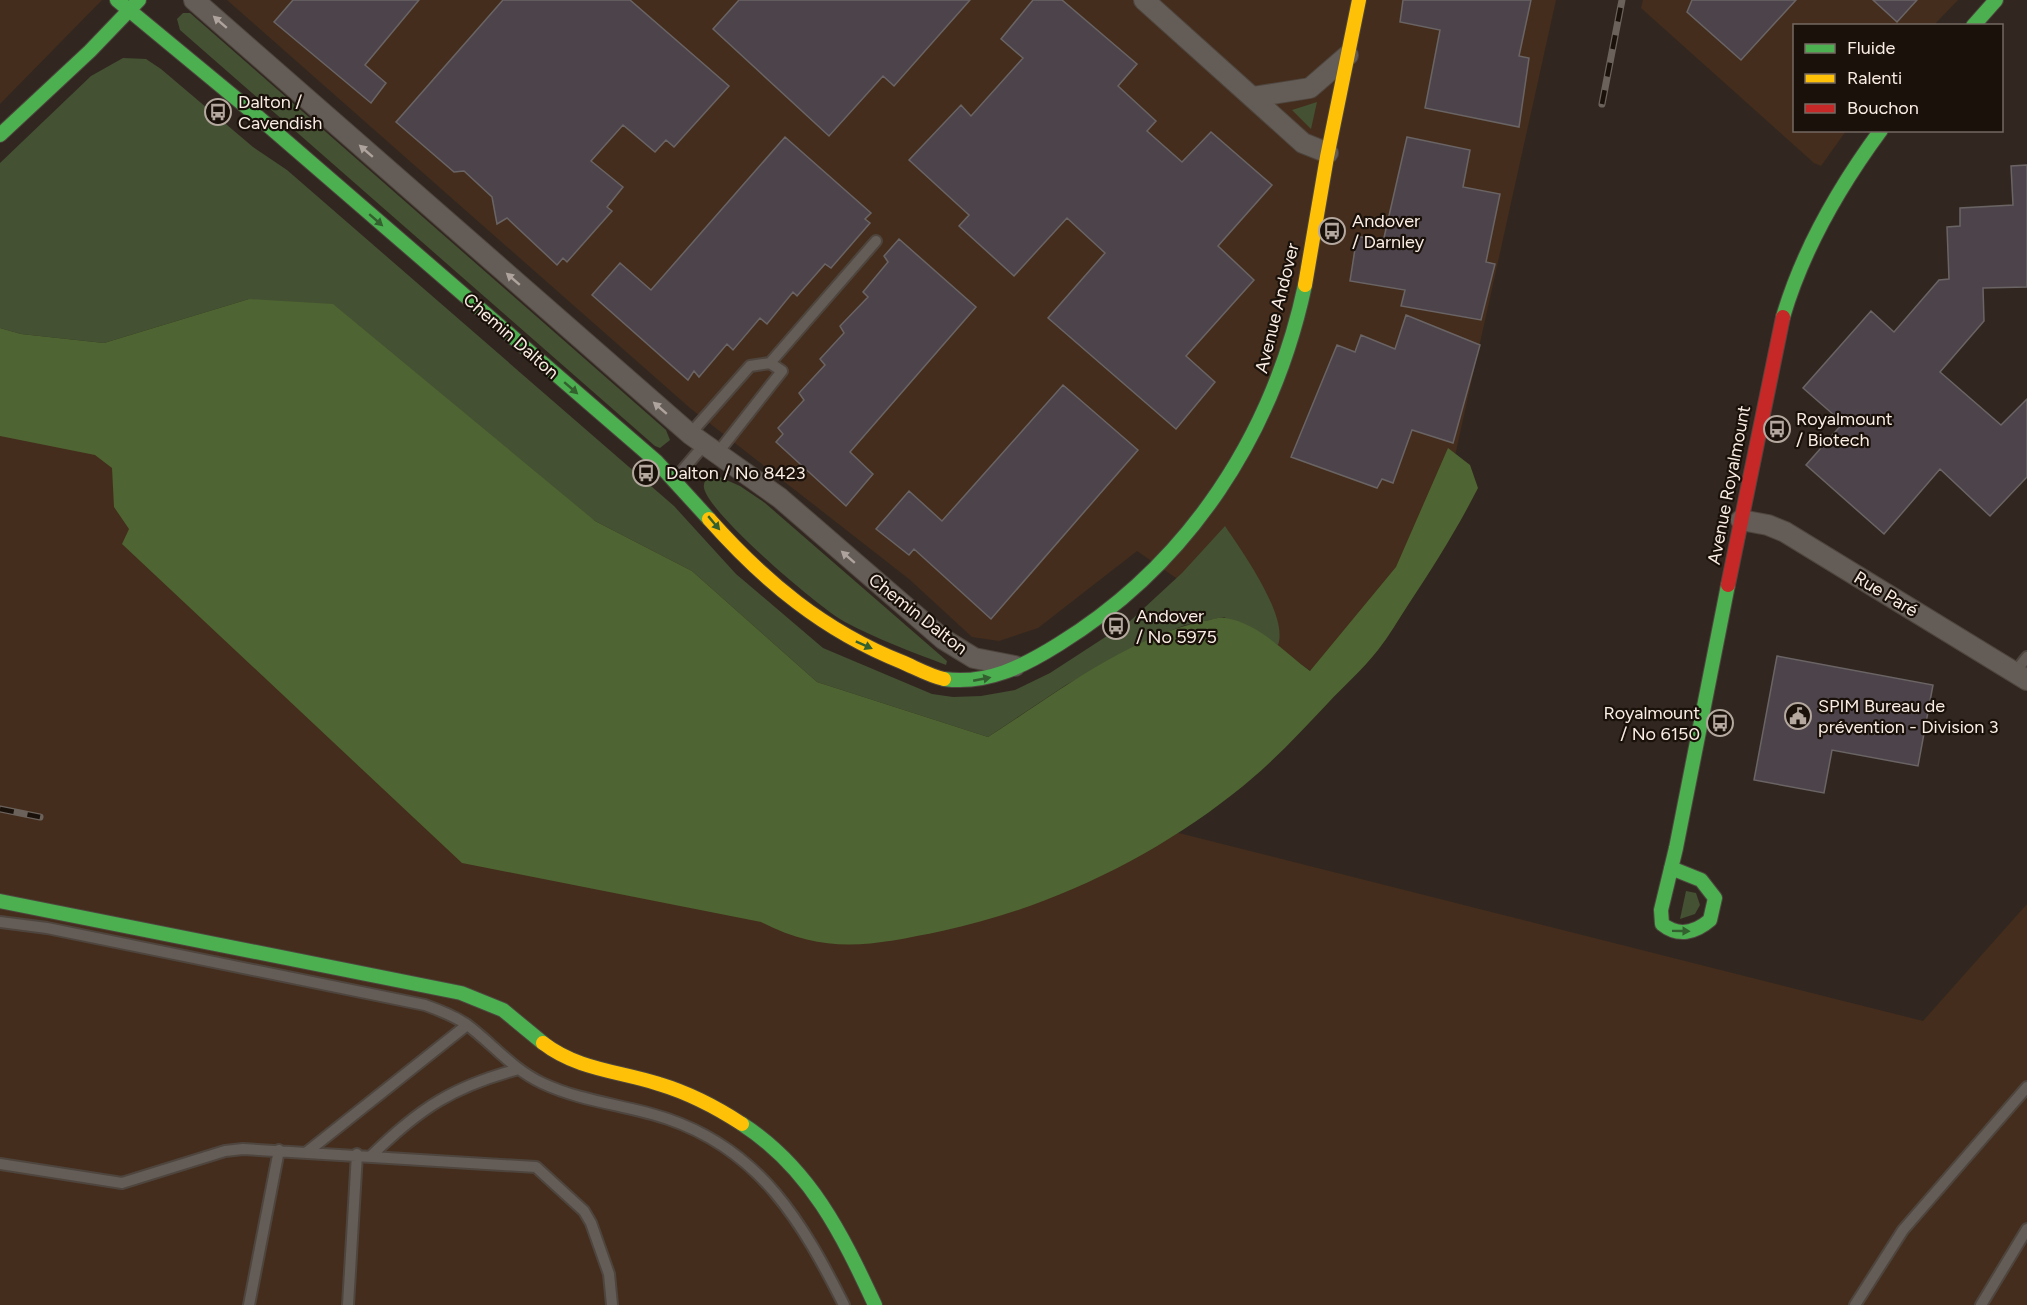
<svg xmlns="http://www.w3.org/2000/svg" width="2027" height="1305" font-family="Figtree,sans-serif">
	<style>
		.built { fill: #442d1c }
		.green { fill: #445133 }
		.forest { fill: #4e6432 }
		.building { fill: #4d444b; stroke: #6a6465; stroke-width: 1.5 }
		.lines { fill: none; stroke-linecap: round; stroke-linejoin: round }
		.lane-casing { stroke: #4e453e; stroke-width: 14 }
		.street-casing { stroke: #4e453e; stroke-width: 22 }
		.fast-casing { stroke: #4e453e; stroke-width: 16 }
		.slow-casing { stroke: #4e453e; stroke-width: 16 }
		.jam-casing { stroke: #4e453e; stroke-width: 16 }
		.lane { stroke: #645c56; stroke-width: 10 }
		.street { stroke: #645c56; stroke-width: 20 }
		.fast { stroke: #4caf50; stroke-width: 14 }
		.slow { stroke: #ffc107; stroke-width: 14 }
		.jam { stroke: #c62828; stroke-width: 14 }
		.rail-casing { stroke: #6b625c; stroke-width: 7 }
		.rail { stroke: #1a110b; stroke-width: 4.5; stroke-dasharray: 14; stroke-linecap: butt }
		.oneway { fill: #afa49d }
		.oneway2 { fill: #33602e }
		.labels { text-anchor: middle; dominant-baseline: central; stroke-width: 4.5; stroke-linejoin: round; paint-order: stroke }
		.poi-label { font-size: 18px; fill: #faede4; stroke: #1a110b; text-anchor: start }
		.street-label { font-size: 18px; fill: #faede4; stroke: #1a110b }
	</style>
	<rect width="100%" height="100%" fill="#312720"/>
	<path class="built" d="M0,0H102L0,104Z
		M227,0H1556L1433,555L1331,685L1137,551L1038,628L999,641L972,637L909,579L690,408Z
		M1643,0H1958L1934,25L1794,26V130L1846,131L1821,166L1814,163L1641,8Z
		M0,429L98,444L1143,824L1923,1021L2027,904V1305H0Z"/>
	<path class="green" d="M183,13H190L666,430L670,440L660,448L655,446L180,30L177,19Z
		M123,58L146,59L161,69L253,147L287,170L674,506L736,574L823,648L932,694L953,697L981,696L1015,690L1050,673L1130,621L1182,573L1225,526C1241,550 1289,616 1278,645L1224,617L1185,625L1150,639L1066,685L988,737L817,682L692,571L595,521L249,299L104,343L21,334L0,328V163L91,76Z
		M1317,102L1311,129L1292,110Z
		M715,475L740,486L765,503L947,661L946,665C912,652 877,639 845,622C819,608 709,514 704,488C703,483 706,479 709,476Z
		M1686,891L1696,893L1700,905L1695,914L1680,919Z"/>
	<path class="forest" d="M249,299L333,304L595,521L692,571L817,682L988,737C1054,695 1126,638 1204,621C1211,620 1220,616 1226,618C1260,624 1284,652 1310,671L1396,567L1448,448L1470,465L1478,488C1457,529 1434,566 1408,605C1398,620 1389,636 1378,650C1363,669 1344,686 1328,703C1298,735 1267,768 1233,794C1149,860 1046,909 942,931C874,945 826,956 761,922L462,863L122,544L129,529L114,507L112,468L95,455L0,436V328L21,334L104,343Z"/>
	<path class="building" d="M293,0H419L365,65L386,83L371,103L274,22Z
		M503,0H630L729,86L674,147L666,140L655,152L623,125L591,161L623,187L607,207L612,211L567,262L563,258L557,265L507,218L497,224L492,197L464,171L454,172L396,122Z
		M739,0H970L894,86L883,76L829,136L713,29Z
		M1033,0H1062L1137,64L1118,86L1156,121L1147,131L1182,162L1211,132L1272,185L1218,246L1254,280L1186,356L1215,382L1176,429L1048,318L1105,253L1067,218L1014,276L959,226L969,215L909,160L961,105L971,116L1023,58L1001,39Z
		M1403,0H1531L1519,56L1529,58L1519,127L1425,108L1440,30L1400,22Z
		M1692,0H1796L1741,60L1687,12Z
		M1873,0H1917L1897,22Z
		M785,137L871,213L865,219L870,223L831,268L825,264L797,296L793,292L767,324L760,318L733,350L727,344L699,377L694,371L688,380L592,295L620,263L651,290Z
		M1407,137L1470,150L1463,187L1500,194L1486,262L1495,264L1481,320L1401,306L1405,290L1350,281L1357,236L1383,242Z
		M2027,165V287L1983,288L1984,321L1940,372L2001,425L2027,399V477L1990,516L1940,469L1884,534L1806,465L1843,423L1803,388L1871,311L1894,332L1939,280L1949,279L1947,227L1960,226V208L2013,205L2011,166Z
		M899,239L976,307L850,452L873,474L846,506L776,442L783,434L778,428L804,400L799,393L825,365L820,359L844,333L840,326L868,297L863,292L888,262L884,256Z
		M1406,315L1480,345L1453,443L1412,430L1393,483L1382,479L1377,488L1291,457L1337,345L1355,352L1361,335L1395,349Z
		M1063,385L1138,450L991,619L914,549L909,555L876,529L909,491L942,521Z
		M1777,656L1933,685L1918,766L1832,750L1824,793L1754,780Z"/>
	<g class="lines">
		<defs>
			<path id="lane" d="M770,363L876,241
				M690,434L750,366L770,363L782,371L716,455
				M675,479L704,445
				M2015,672L2027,657
				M0,922L47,928L425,1005C439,1010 454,1016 466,1024C492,1043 512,1069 542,1083C582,1102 627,1105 668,1119C761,1151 802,1222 844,1305
				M307,1152L467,1025
				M372,1155C420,1108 454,1086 519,1069
				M0,1164L122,1183L225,1151L243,1149L536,1167L584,1211L591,1223L609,1274L612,1305
				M249,1305L279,1150
				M348,1305L357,1154
				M1855,1305L1903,1230L2027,1087
				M1981,1305L2027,1229"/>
			<path id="street" d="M194,0L690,434L780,498L943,639L974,658L1015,666
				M1144,0L1303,143L1328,153
				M1253,97L1310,88L1348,55
				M1741,520L1768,525L1785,532L2027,680"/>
			<path id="fast" d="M117,0L250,110L656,461L709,519
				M1973,26L1996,0
				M0,135L90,51L139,0
				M1783,317C1803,249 1839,187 1881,130
				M944,679C987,685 1024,666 1059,644C1190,563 1273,434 1305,285
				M1671,868L1701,880L1715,898L1710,920C1695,933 1678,937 1662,924L1661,910L1676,848L1728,585
				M0,901L461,993L503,1010L543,1043
				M742,1124C810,1168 842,1234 875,1305"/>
			<path id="slow" d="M1305,285L1327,157L1359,0
				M709,519C765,582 824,631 902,662C916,668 930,676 944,679
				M543,1043C578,1070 619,1071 659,1084C689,1093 716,1107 742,1124"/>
			<path id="jam" d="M1728,585L1783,317"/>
		</defs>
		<use href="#lane" class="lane-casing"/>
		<use href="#street" class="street-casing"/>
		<use href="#fast" class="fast-casing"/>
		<use href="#slow" class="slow-casing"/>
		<use href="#jam" class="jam-casing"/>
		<use href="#lane" class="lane"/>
		<use href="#street" class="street"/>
		<use href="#fast" class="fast"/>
		<use href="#slow" class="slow"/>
		<use href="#jam" class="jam"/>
		<defs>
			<path id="rail" d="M1602,104L1622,0
				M0,809L40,817"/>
		</defs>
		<use href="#rail" class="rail-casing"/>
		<use href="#rail" class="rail"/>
	</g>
	<defs><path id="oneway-solid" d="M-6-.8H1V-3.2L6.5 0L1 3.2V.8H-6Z" transform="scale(1.5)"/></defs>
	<g class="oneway">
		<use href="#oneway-solid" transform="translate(220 22) rotate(-139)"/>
		<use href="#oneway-solid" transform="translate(366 151) rotate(-139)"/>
		<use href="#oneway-solid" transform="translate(513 279) rotate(-139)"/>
		<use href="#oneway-solid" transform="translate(660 408) rotate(-139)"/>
		<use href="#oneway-solid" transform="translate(848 557) rotate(-139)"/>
	</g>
	<g class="oneway2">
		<use href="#oneway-solid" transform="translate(376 220) rotate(41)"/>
		<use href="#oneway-solid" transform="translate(571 388) rotate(41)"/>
		<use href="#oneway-solid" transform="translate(714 523) rotate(50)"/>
		<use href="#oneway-solid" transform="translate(864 645) rotate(24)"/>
		<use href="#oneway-solid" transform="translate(982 679) rotate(-11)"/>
		<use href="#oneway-solid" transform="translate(1681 931) rotate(1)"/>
	</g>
	<defs>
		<symbol id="bus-ring" viewBox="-11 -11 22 22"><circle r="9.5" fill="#1a110b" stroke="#b4a89f" stroke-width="1.5"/><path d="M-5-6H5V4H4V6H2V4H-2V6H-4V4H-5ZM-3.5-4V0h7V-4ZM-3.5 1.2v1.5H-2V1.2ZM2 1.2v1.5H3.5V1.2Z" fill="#b4a89f"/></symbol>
		<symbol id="civic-ring" viewBox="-11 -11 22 22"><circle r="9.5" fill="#1a110b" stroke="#b4a89f" stroke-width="1.5"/><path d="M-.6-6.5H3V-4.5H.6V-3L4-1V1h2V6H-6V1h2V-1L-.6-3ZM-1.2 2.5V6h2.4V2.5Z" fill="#b4a89f"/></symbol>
	</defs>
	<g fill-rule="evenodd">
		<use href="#bus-ring" x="203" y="97" width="30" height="30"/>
		<use href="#bus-ring" x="1317" y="216" width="30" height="30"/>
		<use href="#bus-ring" x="1762" y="414" width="30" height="30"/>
		<use href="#bus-ring" x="631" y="458" width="30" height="30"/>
		<use href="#bus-ring" x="1101" y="611" width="30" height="30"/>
		<use href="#civic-ring" x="1783" y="701" width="30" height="30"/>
		<use href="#bus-ring" x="1705" y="708" width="30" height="30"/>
	</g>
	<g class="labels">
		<g class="poi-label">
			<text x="238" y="102">Dalton /<tspan x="238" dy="21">Cavendish</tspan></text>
			<text x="1352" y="221">Andover<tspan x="1352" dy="21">/ Darnley</tspan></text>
			<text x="1796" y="419">Royalmount<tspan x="1796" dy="21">/ Biotech</tspan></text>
			<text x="666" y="473">Dalton / No 8423</text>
			<text x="1136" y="616">Andover<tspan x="1136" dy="21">/ No 5975</tspan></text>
			<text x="1818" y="706">SPIM Bureau de<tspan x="1818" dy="21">prévention - Division 3</tspan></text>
			<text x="1700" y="713" text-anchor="end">Royalmount<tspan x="1700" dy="21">/ No 6150</tspan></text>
		</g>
		<g class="street-label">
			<text transform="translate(1277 308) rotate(-76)">Avenue Andover</text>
			<text transform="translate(511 336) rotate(41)">Chemin Dalton</text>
			<text transform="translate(1729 485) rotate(-79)">Avenue Royalmount</text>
			<text transform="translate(1886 594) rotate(31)">Rue Paré</text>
			<text transform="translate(918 614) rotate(38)">Chemin Dalton</text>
		</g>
	</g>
	<rect x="1793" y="24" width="210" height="108" fill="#1a110b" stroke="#746962" stroke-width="1.5"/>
	<rect x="1805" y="44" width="30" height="9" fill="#4caf50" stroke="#746962" stroke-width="1.5"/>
	<text x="1847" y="54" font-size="18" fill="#faede4">Fluide</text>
	<rect x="1805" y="74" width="30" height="9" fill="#ffc107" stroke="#746962" stroke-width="1.5"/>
	<text x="1847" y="84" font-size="18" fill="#faede4">Ralenti</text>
	<rect x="1805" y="104" width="30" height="9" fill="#c62828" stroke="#746962" stroke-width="1.5"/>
	<text x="1847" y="114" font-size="18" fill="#faede4">Bouchon</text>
</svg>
